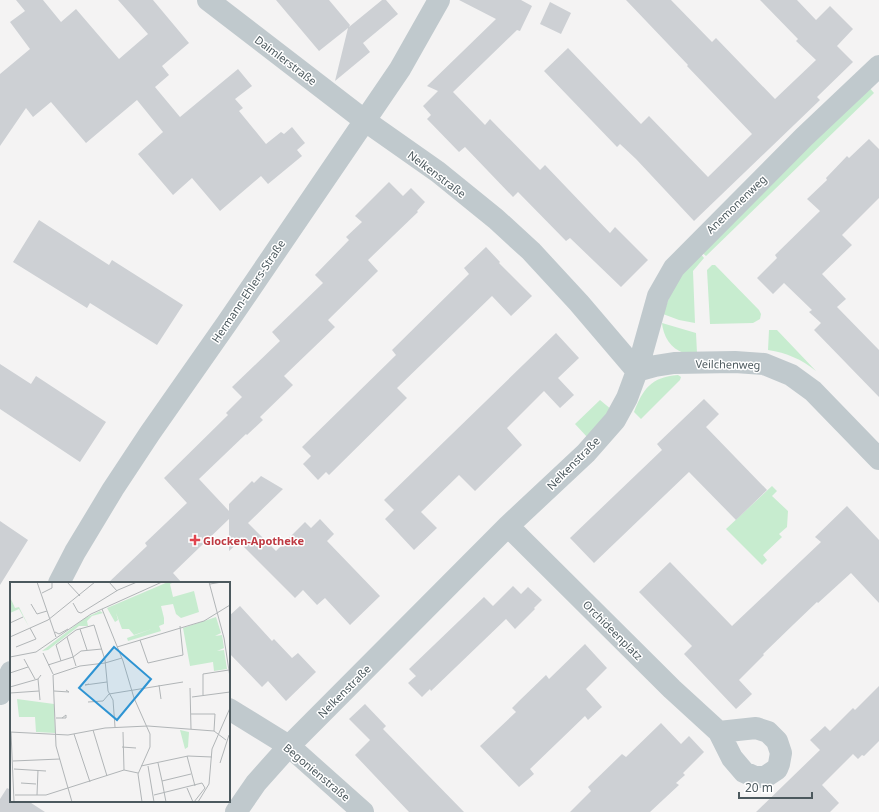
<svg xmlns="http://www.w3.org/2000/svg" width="879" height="812" font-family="'Noto Sans',sans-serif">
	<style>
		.green { fill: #c7eccf }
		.building { fill: #cdd0d4 }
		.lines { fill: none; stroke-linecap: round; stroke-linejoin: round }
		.minor { stroke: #c0c9cd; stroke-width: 22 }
		.health-dot { fill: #e0444e; stroke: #fff; stroke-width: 1.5 }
		.labels { text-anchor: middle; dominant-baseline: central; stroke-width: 3; stroke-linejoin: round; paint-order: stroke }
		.street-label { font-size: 11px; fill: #4c595e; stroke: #fff }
		.health-label { font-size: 11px; font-weight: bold; fill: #be3a42; stroke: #fff; text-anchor: start }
		.inset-road { fill: none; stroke: #b1b5b7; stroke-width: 1 }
		.view { fill: #2e94d3; fill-opacity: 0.15; stroke: #2e94d3; stroke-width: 2 }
		.inset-edge { fill: none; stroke: #4c595e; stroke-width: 2 }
	</style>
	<rect width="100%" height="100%" fill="#f4f3f3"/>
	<path class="green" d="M867,85L874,93L706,256L699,250Z
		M700,253L704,258L693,271L695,323L679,320L663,314L675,282Z
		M712,265H715L759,310L761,314L760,319L753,323L710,324L707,270Z
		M662,323L696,333L697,353C693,353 688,354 684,353C671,349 663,336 662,323Z
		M769,330H777L816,371C801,359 787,353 768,350Z
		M678,375L681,377L680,380L641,419L634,412C643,389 651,377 678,375Z
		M600,400L612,410L588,438L575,424Z
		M772,486L777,491L772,496L788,511L787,527L779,534L782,537L763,555L767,560L762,565L726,529Z"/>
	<path class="building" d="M16,0H43L61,22L76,9L119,59L148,34L118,0H153L189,43L162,66L169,75L155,87L180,117L238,69L252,86L235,99L243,108L239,111L266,144L281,132L284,134L292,127L305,143L297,150L302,156L268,184L261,176L220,211L192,178L173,195L138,154L163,132L137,100L86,143L51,102L33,117L26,108L0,146V74L30,49L10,22L25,11Z
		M276,0H329L350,25L349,27L382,0H386L398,14L363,43L370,52L335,81L348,28L319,51Z
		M459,0H521L532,6L520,31L517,30L453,92L485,125L490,119L540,170L545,165L610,233L615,227L648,260L621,287L570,238L566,241L518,192L513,197L465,147L459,152L427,119L431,115L423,106L438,91L427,86L496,19Z
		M626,0H671L712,42L716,38L775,99L816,60L796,41L798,39L760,0H797L816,20L830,6L853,29L837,46L853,62L817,97L820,100L694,221L636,159L620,144L617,147L544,71L568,48L641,124L649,116L708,177L752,134L687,66L688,65Z
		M550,2L571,13L561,34L540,24Z
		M869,139L879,149V198L842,235L852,245L822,274L846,299L837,307L879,350V397L814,330L821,323L809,312L812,310L784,283L773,294L757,278L777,258L775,255L820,211L807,199L827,180L826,178L847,156L849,158Z
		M389,182L403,196L411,188L425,202L417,211L418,212L368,260L378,271L328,320L335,327L284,376L293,385L260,417L263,420L247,435L246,434L199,479L229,511V504L252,481L254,483L261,476L283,489L248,523L276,551L305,522L311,528L320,519L334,534L327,541L380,596L350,625L325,598L317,605L303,590L295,598L239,542L229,551V519L173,573L182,583H108L147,546L145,543L187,503L164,478L228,415L226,413L242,397L232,387L280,341L272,332L323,283L315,275L349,240L346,237L362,222L355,216Z
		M39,220L109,265L112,260L183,305L157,345L90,303L87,308L13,262Z
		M486,247L500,262L499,263L532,296L511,316L492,296L397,388L407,398L329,475L326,472L318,480L303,464L311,456L302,447L396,355L392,350L469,274L464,268Z
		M556,333L579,358L558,378L574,395L560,408L544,391L507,428L522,445L475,491L459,475L421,512L437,528L414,550L385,519L394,510L384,500Z
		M0,364L31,384L36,376L106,422L80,462L0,409Z
		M704,399L719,414L706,427L767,490L736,520L689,472L594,563L570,538L662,450L657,444Z
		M847,506L879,540V603L851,573L818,603L817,602L794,624L763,654L764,655L739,680L752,694L736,709L684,654L692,646L639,592L670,562L732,626L821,542L815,537Z
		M0,521L28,540L0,585Z
		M513,586L521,594L528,587L542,600L534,608L535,609L515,629L506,619L431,691L430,689L422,697L408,683L416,676L409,669L484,597L493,606Z
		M240,606L272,641L274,639L292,658L298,653L316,672L286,701L268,681L262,687L229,653V616Z
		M585,644L607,668L586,689L602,707L588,720L585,716L530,769L534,774L519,787L480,746L516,712L512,708L519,701L546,675L549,679Z
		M879,686V741L864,756L862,755L858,759L853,754L822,785L839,803L830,812H756L820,750L810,740L825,726L830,731L853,708L855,710Z
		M365,704L386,726L383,729L464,812H409L355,755L370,740L349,719Z
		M661,723L681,744L689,736L704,752L683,773L685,775L676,783L679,785L650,812H570L591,791L588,787L622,754L626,757Z
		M7,788L11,790V801H28L45,812H0V799Z"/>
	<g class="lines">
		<path class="minor" d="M208,0L364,120L438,172L496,219L531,251L579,303L637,371
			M637,371L655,366L674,363L735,362L764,364L791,375L813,391L879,459
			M508,526L672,689L719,732L732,758L744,772L755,777H765L777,769L779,764L781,753L777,741L768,732L756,728L719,732
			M59,583L75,552L113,489L150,433L227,323L400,69L439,0
			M0,694L11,672
			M229,709L289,746L363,812
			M236,812L256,783L289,746L508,526L586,453L615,420L627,398L637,371L658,296L674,268L804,137L879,66"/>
	</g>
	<path class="health-dot" d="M193 534h4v4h4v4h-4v4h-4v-4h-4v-4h4z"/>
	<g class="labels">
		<g class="street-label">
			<text transform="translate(286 60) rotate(37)">Daimlerstraße</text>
			<text transform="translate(437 174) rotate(37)">Nelkenstraße</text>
			<text transform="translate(736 204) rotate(-44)">Anemonenweg</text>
			<text transform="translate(248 291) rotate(-56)">Hermann-Ehlers-Straße</text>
			<text transform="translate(728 364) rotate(1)">Veilchenweg</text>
			<text transform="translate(573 463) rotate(-45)">Nelkenstraße</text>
			<text transform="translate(613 630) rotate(45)">Orchideenplatz</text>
			<text transform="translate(344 691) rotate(-45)">Nelkenstraße</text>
			<text transform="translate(317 772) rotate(40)">Begonienstraße</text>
		</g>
		<g class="health-label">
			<text x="203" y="540">Glocken-Apotheke</text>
		</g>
	</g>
	<g transform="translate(10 582)">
		<rect width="220" height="220" fill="#f4f3f3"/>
		<path d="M158,0H164L160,2L163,15L184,9L189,30L171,36L166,32L163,22L151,24L154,36V42L149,44L151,49L118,59L117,56L142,47L124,53L119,47H112L106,31L108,38L105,40L97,26ZM0,15L5,26L9,25L19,45L9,27L0,31ZM90,29L93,31L82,34L77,39L78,44H69L38,68L32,69L75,36ZM206,35L211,51L205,54L212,53L214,66L207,69L214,68L217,87L204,89L203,80L180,84L173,46ZM7,117L44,122L45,151L26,150L25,135H9ZM170,148L179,150L178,165L175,167Z" fill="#c7eccf"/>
		<path class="inset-road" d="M27,0L46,55M57,0L70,14M99,0L107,9M199,0L214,56L220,95M200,2L212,0M32,11L42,6V0M63,21L68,30L71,31L108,8L127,0M21,22L27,32L37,29M92,27L113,79L124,116L140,152V165L128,192L132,220M0,41L13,35M70,47L77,68M45,50L49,52L58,47M0,55L38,38L85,0M57,55L66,84M130,58L138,81L173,73L170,44M6,65L26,57L20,46M107,65L194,39L220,23M33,71L43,92M0,75L26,70L81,32L152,0M14,77L25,97M51,79L46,63L66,48L84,43L95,78L98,109L103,118L105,145M38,83L63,75L71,69L92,67M0,91L18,85M28,97L30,118M79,102L75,103L97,100M149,103L151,117M0,105L28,97L31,93M180,106L181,147M44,109L59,110L56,108M0,111L29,109M99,112L173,100M193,113V92L219,88M182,115L220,110M78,120L93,119L99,112M181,132H205L204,149M46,136H56V133L52,136M83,148L97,194M0,150L58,153L95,146L138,144L204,149L216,158M1,150L4,220M113,150L114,188M64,152L80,200M112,165L126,166M177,174L185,204M3,179L50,177M148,181L152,199M210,181L219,153M131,184L178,174L202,175M138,184L144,220M4,187L36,189M11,201L26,202M177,206L183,220M5,213H36L114,188L128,191M27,213L28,188M144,213L192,201L195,206L184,220M62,220L46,164L43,93L70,84L95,81L112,76M156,220L152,199L181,192M188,220L199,202L202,167L220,126"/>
		<path class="view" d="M104,65L141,97L107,138L69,106Z"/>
		<rect width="220" height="220" class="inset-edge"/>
	</g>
	<path d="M739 792v6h73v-6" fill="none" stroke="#4c595e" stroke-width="2"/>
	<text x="745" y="792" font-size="12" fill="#4c595e" stroke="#ffffff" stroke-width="3" paint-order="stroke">20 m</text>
</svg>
